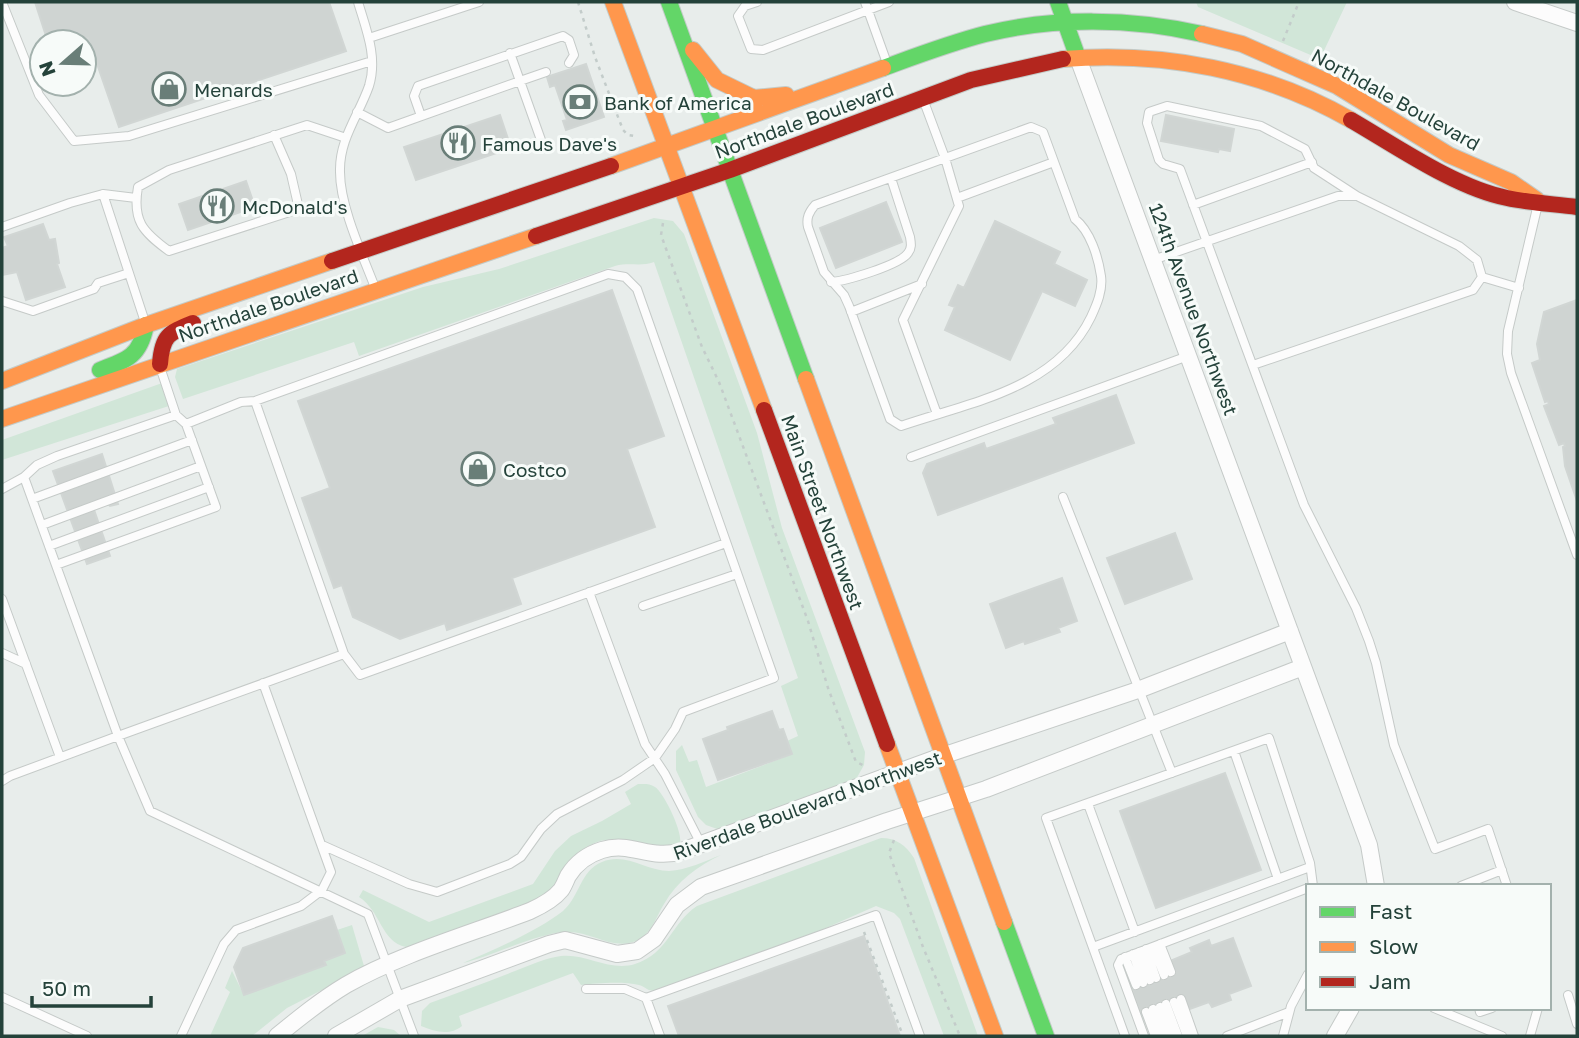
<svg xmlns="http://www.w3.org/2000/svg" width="1579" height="1038" font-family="'Golos Text',sans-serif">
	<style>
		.green { fill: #d1e6d8 }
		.building { fill: #cfd4d2; stroke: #d1d6d4; stroke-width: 2 }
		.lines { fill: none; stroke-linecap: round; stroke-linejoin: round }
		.lane-casing { stroke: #c5cac8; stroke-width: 10 }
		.street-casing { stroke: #c5cac8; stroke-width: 18 }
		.fast-casing { stroke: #c3cbc8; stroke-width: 18 }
		.slow-casing { stroke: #c3cbc8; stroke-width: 18 }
		.jam-casing { stroke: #c3cbc8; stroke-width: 18 }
		.path { stroke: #c3ccca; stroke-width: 2.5; stroke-dasharray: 3.5 5; stroke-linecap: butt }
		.lane { stroke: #fcfcfc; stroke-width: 8 }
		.street { stroke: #fcfcfc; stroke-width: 16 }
		.fast { stroke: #63d668; stroke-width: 16 }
		.slow { stroke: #ff974d; stroke-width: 16 }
		.jam { stroke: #b3261e; stroke-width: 16 }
		.labels { text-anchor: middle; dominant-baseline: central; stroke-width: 6; stroke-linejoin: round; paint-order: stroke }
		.poi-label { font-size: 19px; fill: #24423a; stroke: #f7fbf9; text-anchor: start }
		.street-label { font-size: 19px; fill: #24423a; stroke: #f7fbf9 }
	</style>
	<rect width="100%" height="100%" fill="#e8edeb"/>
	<path class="green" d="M1196,2H1347L1320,59L1198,7Z
		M654,218L673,221L684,234L757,433L782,528L865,752L864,765L855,781L720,830L706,825L698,817L676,770V751L682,745L689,762L697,760L706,787L790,755L787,741L798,736L781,686L798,678L654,262C641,267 629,262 615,266L359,356L354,342L183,399L175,377L177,369L423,287L499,269Z
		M165,382L172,405L2,460V440Z
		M638,784C644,784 649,783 655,787C664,793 683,832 680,843C663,856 626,832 597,842C565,854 567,879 546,895C526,911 487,919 462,928C444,935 425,944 406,947C381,942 381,911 359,897L363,890L429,922L533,884L555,851L571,836L602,821L631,804L625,792Z
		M881,838C896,838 906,845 914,858L978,1036H944L900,919L894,913L876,906L819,931L655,991C647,991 646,987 639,985C624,981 596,983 581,985L573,973L459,1016L462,1026C450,1036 435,1032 421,1026L422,1011L430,1003C458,993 487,982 515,971C530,965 546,958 561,956C586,953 610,972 635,964C669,953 671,923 697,906Z
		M721,855C698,866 677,881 664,904C656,917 653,930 640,939C615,953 592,931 567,932C539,932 493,956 463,963C492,951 539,930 563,911C580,896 580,871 602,862C626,852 646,871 669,871C687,870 705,861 721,855Z
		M352,925L364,966L357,972L287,1008L252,1036H210L230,992L225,988L232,971L244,995L325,964L324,961L345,953L337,930Z
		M378,1027L394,1030L401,1036H362Z"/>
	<path class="building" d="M35,2H329L346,51L119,127L88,38L76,42H48Z
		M586,64L604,117L566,130L563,121L567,120L555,85L550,87L547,77Z
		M500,115L511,148L416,180L404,147Z
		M1166,115L1234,129L1230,151L1219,149L1218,152L1161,141Z
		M246,181L255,207L188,230L179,204Z
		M886,202L902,242L836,268L820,228Z
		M995,221L1060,252L1054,264L1087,280L1075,306L1042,291L1010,360L945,330L955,307L949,305L958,285L964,288Z
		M43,224L49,240L55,239L59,263L57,264L65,287L26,300L17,272L2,275V248L8,246L4,237Z
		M612,290L664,436L627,449L655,527L512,578L521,604L447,630L445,623L400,639L353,617L342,585L334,588L302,498L330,488L298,401Z
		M1577,300V501L1565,466L1563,447L1565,446L1564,443L1559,445L1544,406L1549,404L1548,401L1545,402L1532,363L1540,360L1537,344L1544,312Z
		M1116,395L1134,443L938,515L923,473L927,464L984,443L986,449L1056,424L1053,418Z
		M102,454L118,504L110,506L106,502L93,507L110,556L87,564L53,471Z
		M1175,533L1192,579L1125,604L1107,558Z
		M1062,578L1077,621L1058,628L1060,632L1025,644L1024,641L1006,648L990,604Z
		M772,711L779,730L783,729L792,754L718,780L703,739L728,730L727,727Z
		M1225,773L1261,870L1156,908L1120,811Z
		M332,916L345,953L324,961L326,965L244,995L234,967L243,948Z
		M864,936L900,1036H679L668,1006Z
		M1233,938L1251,986L1229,994L1231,1000L1212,1007L1209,1002L1187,1010L1182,998L1141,1014L1131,987L1174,971L1170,961L1192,952L1190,948L1209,940L1211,946Z"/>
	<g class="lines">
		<defs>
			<path id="lane" d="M2,2L39,95L74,141L129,136L372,61
				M358,2C366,29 378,57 369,86C359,115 339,139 340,172C340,207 363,256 376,290
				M757,2L745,6L738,16L751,49L763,50L889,2
				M865,2L888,66
				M369,38L479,2
				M510,53L520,81L546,72
				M923,99L945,158L959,206L903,320L937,414
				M357,112L388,128L520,81L541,140
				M421,116L414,96L418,86L563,36L569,40L574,55L569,63
				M1031,127L1043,132L1075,219C1090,231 1098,256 1101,276C1103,290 1097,304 1091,317C1056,389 971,402 901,426L890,419L849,306L844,295L824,272L808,227C806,218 809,212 815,205Z
				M274,135L291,174L299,209L169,251C143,232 132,221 138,187L169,170L307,125L346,138
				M1357,196L1314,168L1305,149L1261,126L1167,106L1149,112L1147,123L1159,160L1163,164L1180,169L1304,505L1356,608L1369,641L1376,663L1394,745L1435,849L1488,829L1507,886
				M136,198L103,194L146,325
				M957,198L1054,162
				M1538,204L1508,331L1507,354L1511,373L1577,555
				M1193,205L1312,162
				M2,227L70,203L103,194
				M1153,260L1338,196H1357L1459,246L1477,260L1482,277L1473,290L1253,365
				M1482,277L1519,288
				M831,282C846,281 900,265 908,253C912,248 911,243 910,237L891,178
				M2,301L33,311L94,289L98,283L129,273
				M851,312L922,284
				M160,367L176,415
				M255,401L344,654
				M911,457L1188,356
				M24,477L118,736L344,654L360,675L726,543
				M2,489L24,477L37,465L57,456L176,415L186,424L241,402L255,401L608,274L625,277L637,289L774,678L683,712L675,729L655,758L623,780L557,814L541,829L521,857L510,864L437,892L409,884L322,845
				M1063,497L1172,773
				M32,499L192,440
				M42,525L201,466
				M49,546L209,487
				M56,565L216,507L186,424
				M589,592L645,744L665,774L701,844
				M2,599L60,757
				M643,606L737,574
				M2,653L26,664
				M1234,751L1278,879
				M2,781L10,776L118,736L150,811L368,914L414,1036
				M1088,804L1135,932
				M1461,886L1502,870
				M1160,944L1171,972
				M1093,947L1310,867
				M1153,947L1164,975
				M1146,949L1156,978
				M1139,952L1150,980
				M1133,954L1143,983
				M1125,957L1136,985
				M586,989H625L646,998L660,1036
				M1568,995L1577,1024
				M2,997L87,1036
				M646,998L876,915L920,1036
				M1181,999L1194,1036
				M1174,1002L1187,1036
				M1166,1004L1178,1036
				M1160,1007L1171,1036
				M1434,1008L1502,1036
				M1479,1008L1480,1012L1492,1008
				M1153,1009L1163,1036
				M1146,1012L1155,1036
				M181,1036L224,944L236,930L301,906L322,890L331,872L263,683
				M1125,1036L1046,818L1269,738L1310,863L1313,886
				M1144,1036L1118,965L1121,959L1308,888
				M1227,1036L1289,1012
				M1283,1036L1291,1006L1308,974
				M1530,1036L1538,1008"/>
			<path id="street" d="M1515,2L1577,23
				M1078,58L1369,845L1376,886
				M277,1036C299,1018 321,1000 346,985C400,954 470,934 530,911C541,906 553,900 561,890C564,886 566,880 568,876C576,863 589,854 602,850C632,841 650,861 682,851L942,756L1138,690L1290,631
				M336,1036L400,999L549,944L565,940L617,954L637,951L654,939L677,905L701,887L887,821L986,789L1303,667
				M1335,1036L1351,1008"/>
			<path id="fast" d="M669,2L806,379
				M1058,2L1078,58
				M883,68C916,56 950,43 985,34C1054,17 1132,18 1202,34
				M100,370C128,360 140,356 146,325
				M1004,922L1046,1036"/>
			<path id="slow" d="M613,2L764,410
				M1202,34L1242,44L1337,86L1449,155L1511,182L1537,200
				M693,50L717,80L754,98L786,95
				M1063,59C1164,51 1263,70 1351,120
				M611,166L883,68
				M806,379L1004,922
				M2,381L146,325L332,261
				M2,419L536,236
				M887,744L995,1036"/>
			<path id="jam" d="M1351,120C1396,146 1456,188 1507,198C1530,203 1554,204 1577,207
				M536,236L730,170L971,80L1063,59
				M332,261L611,166
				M160,364C162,336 168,333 193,323
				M764,410L887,744"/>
		</defs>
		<use href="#lane" class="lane-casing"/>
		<use href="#street" class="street-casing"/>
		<use href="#fast" class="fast-casing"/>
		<use href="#slow" class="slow-casing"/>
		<use href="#jam" class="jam-casing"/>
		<path class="path" d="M578,2L595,57L623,130L628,135L634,136
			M1283,41L1299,2
			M663,223L661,235L702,347L719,382L808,621L828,688L856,762L865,766
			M894,840L889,853L923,947L960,1036
			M864,932L903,1036"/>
		<use href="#lane" class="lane"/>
		<use href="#street" class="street"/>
		<use href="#fast" class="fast"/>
		<use href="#slow" class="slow"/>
		<use href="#jam" class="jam"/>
	</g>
	<defs>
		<symbol id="shop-ring" viewBox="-11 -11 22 22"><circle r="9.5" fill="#f7fbf9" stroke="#697e78" stroke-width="1.5"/><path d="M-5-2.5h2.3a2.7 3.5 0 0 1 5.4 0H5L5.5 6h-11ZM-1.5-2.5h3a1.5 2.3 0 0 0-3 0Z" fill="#697e78"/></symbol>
		<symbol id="bank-ring" viewBox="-11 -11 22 22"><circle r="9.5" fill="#f7fbf9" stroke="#697e78" stroke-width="1.5"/><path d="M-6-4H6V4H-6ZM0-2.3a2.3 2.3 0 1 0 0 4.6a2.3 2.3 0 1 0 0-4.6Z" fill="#697e78"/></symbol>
		<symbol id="restaurant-ring" viewBox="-11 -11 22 22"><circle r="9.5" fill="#f7fbf9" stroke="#697e78" stroke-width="1.5"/><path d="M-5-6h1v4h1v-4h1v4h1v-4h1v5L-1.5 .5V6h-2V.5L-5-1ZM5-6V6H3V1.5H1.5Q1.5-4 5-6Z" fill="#697e78"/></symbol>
	</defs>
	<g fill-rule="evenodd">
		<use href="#shop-ring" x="150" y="70" width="38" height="38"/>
		<use href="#bank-ring" x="561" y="83" width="38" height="38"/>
		<use href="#restaurant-ring" x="439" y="124" width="38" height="38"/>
		<use href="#restaurant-ring" x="198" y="187" width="38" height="38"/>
		<use href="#shop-ring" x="459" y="450" width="38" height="38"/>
	</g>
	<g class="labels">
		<g class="poi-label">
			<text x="194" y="89">Menards</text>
			<text x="604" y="102">Bank of America</text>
			<text x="482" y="143">Famous Dave's</text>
			<text x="242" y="206">McDonald's</text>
			<text x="503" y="469">Costco</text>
		</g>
		<g class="street-label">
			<text transform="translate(1396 99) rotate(29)">Northdale Boulevard</text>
			<text transform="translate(804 120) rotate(-20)">Northdale Boulevard</text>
			<text transform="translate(268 305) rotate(-19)">Northdale Boulevard</text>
			<text transform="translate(1194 309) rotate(70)">124th Avenue Northwest</text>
			<text transform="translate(823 512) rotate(70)">Main Street Northwest</text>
			<text transform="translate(807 805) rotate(-20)">Riverdale Boulevard Northwest</text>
		</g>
	</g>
	<rect width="1579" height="1038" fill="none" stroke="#24423a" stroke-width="7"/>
	<rect x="1306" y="884" width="245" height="126" fill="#f7fbf9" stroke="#a3b1ad" stroke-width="2"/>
	<rect x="1320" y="907" width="35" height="10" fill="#63d668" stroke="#a3b1ad" stroke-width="2"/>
	<text x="1369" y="919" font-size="21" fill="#24423a">Fast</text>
	<rect x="1320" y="942" width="35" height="10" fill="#ff974d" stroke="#a3b1ad" stroke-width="2"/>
	<text x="1369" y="954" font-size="21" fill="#24423a">Slow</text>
	<rect x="1320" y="977" width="35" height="10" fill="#b3261e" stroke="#a3b1ad" stroke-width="2"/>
	<text x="1369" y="989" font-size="21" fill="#24423a">Jam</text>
	<g transform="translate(63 63) rotate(250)"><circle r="33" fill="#f7fbf9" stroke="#a3b1ad" stroke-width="2"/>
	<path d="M0-5L12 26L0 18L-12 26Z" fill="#697e78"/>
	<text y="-10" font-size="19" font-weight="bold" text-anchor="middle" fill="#24423a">N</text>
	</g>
	<path d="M32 996v10h119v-10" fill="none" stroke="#24423a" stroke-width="3.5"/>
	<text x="42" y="996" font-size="21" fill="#24423a" stroke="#f7fbf9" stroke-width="5" paint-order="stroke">50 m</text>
</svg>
